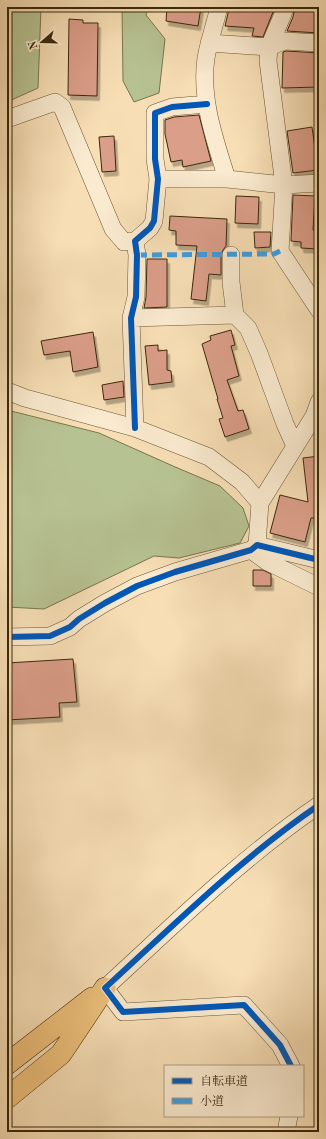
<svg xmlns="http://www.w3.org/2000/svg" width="326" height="1139" font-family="'Old Standard TT','Noto Serif JP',serif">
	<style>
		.green { fill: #b7c292; stroke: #79754e }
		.building { fill: #db9e89; stroke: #3b280b; filter: url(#shadow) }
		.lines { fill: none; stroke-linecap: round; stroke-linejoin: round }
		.minor-casing { stroke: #6a5636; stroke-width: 18 }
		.major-casing { stroke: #3b280b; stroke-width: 22 }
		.minor { stroke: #faeacf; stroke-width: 17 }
		.major { stroke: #ecbf7a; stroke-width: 21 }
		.quiet { stroke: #3f9cde; stroke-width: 5; stroke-dasharray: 10 5; stroke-linecap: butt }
		.cycleway-casing { stroke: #faeacf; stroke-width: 8 }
		.cycleway { stroke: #0057b8; stroke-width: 6 }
	</style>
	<defs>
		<filter id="shadow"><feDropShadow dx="2.5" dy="4.5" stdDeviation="0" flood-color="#0004"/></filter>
	</defs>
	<rect width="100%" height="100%" fill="#f7deb5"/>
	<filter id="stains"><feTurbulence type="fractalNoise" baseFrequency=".005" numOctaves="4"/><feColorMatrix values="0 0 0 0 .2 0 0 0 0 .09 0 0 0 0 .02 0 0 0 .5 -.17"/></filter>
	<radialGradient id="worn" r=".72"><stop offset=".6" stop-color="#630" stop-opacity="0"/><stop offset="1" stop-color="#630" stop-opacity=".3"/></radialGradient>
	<path class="green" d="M7,7H41L38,88L7,102Z
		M122,7H148L146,15L165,39L159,93L134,102L123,81Z
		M7,410L99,433L173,466L220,486L243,508L249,526L240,543L179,558L154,556L44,609L7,607Z"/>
	<path class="building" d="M167,7H201L198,26L166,21Z
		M231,7H275L263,37L252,36L254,28L225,26L229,9H231Z
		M295,7H319V33L287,31L293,17Z
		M69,19L83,20V23H98L97,96L68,95Z
		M286,51L319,53V87L282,88L283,52Z
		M199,115L211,161L183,167L182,160L171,162L165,134V120L174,117Z
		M312,127L318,170L293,173L287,131Z
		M114,136L116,171L102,172L99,137Z
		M293,195L315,196L313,230H319L318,249L301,248V242L291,241Z
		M236,196L259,197L258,224L235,223Z
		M170,216L227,219L226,246L223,250L221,255V275L209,274L206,301L191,299L197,246L176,245V231L169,230Z
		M254,232H271L270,247L255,248Z
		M147,259H167V307L144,308L146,297Z
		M231,330L235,345L231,346L239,376L227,380L238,411L243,410L249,429L225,437L219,419L223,418L217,399H218L202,344L211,340L210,336Z
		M93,332L98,367L73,372L70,351L44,355L41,341Z
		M158,345V351L167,350V370L171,371L172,382L149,385L145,346Z
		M123,381L124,397L104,400L102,385Z
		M319,456V518H311L305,542L270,533L280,495L308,502L303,458Z
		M253,570H263L271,574V586H253Z
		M73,659L77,702L59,703L60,717L7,720V663Z"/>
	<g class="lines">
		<defs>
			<path id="minor" d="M219,7C215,24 209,41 206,58C200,99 215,140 227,179
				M285,7L283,14L269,47L268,61L284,185L280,251L319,310
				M209,43L269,47L284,41L319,43
				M7,119L55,102L62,107L113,229L124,242L135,241
				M158,179H227L284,185L319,183
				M231,255V282L235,315
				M131,318L235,315L248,328L259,353L285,424L295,446
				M7,391L25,398L135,428L209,457L242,482L260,503L257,545
				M135,428L131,318L136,297L137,255L135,241L150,228L154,221L158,179L155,159V113L172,107L207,104
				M260,503L314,416L319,402
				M251,550L266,561L319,587
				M7,637L50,636L70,627L79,619L105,603L137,586L175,572L251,550L257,545L319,560
				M291,1066L280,1045L244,1005L123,1012L105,988C174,925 241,858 319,805
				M286,1132L289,1116"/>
			<path id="major" d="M7,1064L92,998
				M7,1098L61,1054L105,988"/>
		</defs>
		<use href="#minor" class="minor-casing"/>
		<use href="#major" class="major-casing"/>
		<use href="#minor" class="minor"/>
		<use href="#major" class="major"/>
		<path class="quiet" d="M137,255L274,254L280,251"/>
		<defs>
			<path id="cycleway" d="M135,428L131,318L136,297L137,255L135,241L150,228L154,221L158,179L155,159V113L172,107L207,104
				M7,637L50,636L70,627L79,619L105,603L137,586L175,572L251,550L257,545L319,560
				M291,1066L280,1045L244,1005L123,1012L105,988C174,925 241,858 319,805"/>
		</defs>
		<use href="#cycleway" class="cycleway-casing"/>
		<use href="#cycleway" class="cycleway"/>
	</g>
	<rect width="326" height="1139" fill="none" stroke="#f7deb5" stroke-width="24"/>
	<rect x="8" y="8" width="310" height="1123" fill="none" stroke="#3b280b" stroke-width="2"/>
	<rect x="12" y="12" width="302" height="1115" fill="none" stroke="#3b280b"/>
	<rect x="164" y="1065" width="140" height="52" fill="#faeacf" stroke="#ae9c81"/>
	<rect x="172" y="1078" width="20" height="6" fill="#0057b8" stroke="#ae9c81"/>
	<text x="200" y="1085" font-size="12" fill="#3b280b">自転車道</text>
	<rect x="172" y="1098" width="20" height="6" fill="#3f9cde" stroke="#ae9c81"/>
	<text x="200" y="1105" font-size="12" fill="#3b280b">小道</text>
	<g transform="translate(42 42) rotate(250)" stroke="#faeacf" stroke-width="3" paint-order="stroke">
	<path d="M0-3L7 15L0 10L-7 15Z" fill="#3b280b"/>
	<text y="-6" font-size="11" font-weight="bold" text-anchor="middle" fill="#3b280b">N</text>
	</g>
	<rect width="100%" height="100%" filter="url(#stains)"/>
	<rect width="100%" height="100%" fill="url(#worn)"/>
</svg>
